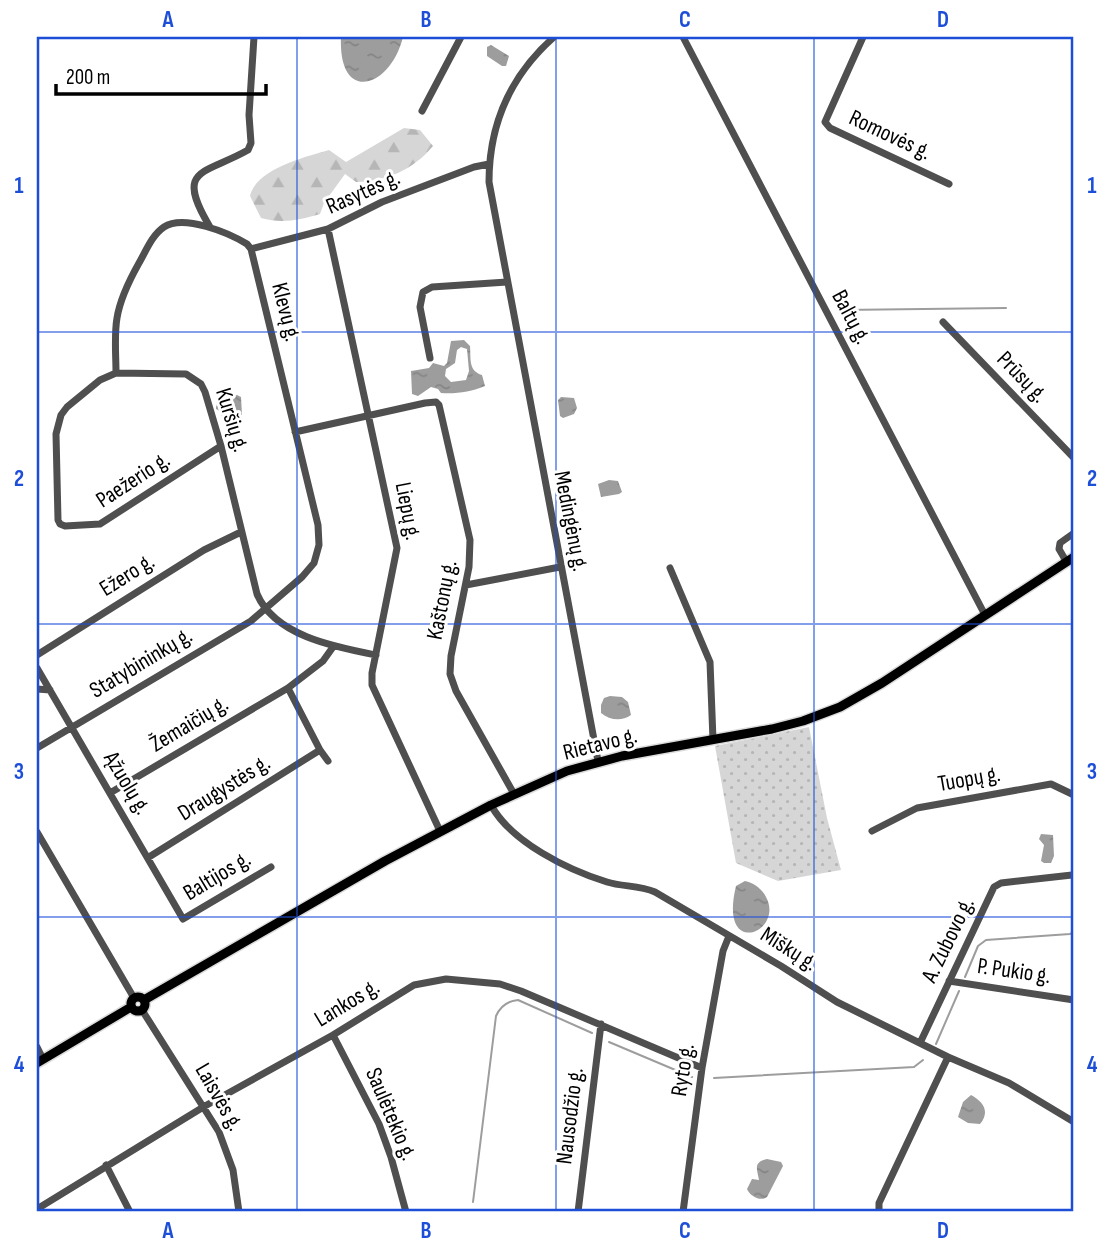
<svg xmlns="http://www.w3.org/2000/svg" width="1111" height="1249" font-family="'Sofia Sans Condensed',sans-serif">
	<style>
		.forest { fill: url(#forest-firs) }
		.garden { fill: url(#garden-dots) }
		.water { fill: url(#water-ripples); fill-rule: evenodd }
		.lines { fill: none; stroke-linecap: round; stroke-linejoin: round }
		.stream { stroke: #9d9d9d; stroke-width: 2 }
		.major-casing { stroke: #dbdbdb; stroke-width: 12 }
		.minor { stroke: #4f4f4f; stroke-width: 7 }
		.major { stroke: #000; stroke-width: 9 }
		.grid { fill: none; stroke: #1d4ed8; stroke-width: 2; stroke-opacity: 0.55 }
		.labels { text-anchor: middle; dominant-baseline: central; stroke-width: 6; stroke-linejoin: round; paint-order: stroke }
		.street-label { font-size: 23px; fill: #000; stroke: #fff }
		.neatline { fill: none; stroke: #1d4ed8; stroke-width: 2.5 }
		.grid-label { font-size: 23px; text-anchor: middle; font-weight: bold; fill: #1d4ed8 }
	</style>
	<defs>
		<pattern id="forest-firs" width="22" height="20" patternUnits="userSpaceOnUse" patternTransform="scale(1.75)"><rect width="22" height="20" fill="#d6d6d6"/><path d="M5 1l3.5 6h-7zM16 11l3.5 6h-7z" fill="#b6b6b6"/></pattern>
		<pattern id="garden-dots" width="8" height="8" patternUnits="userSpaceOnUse" patternTransform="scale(1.75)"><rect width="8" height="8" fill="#d6d6d6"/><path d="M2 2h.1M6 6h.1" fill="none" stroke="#b6b6b6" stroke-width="1.8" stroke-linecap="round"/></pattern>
		<pattern id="water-ripples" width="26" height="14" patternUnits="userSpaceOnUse" patternTransform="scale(1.75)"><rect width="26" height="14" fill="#9d9d9d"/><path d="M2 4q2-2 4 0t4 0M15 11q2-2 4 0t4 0" fill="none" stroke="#858585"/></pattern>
	</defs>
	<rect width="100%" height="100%" fill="#fff"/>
	<path class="forest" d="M404,128L420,130L433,146C413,170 387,181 356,182L345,174L324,203L320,214C299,220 282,224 261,218L250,196C256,169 305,157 329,150L346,162Z"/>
	<path class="garden" d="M809,727L827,818L841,870L778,881L736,863L715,746Z"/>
	<path class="water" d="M341,37H403C390,89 338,104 341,37Z
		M491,45L509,56L506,66H502L487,56V47Z
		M464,340L470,346C471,358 468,371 482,375L485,386C471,392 456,394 441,393L438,389L431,387L418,396L412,394L411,371L429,368L433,363L444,366L447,363L451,341ZM461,347L467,349L469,371L466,380L451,382L445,376L446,369L455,363L457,350Z
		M237,395L241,397L242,415L223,420L220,411L216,409C216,399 228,398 237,395Z
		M561,397L574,398L577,408L574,414L563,418L560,416L558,400Z
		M609,480L618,481L622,492L619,494L601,497L598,484Z
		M610,696L622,697L628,702L631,715C621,722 610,720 601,713V705L604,698Z
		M1041,834L1053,835L1054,856L1051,863H1044L1041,861L1044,845L1039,839Z
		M745,881C754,883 762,889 766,897C785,932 718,960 736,886Z
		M971,1095C984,1102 990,1112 980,1124L968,1123L958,1117L963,1102Z
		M767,1159L781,1162L783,1166L767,1197C760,1202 750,1196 747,1189L752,1179L759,1180C757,1169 753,1162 767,1159Z"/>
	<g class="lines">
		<path class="stream" d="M841,310L1006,308
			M965,977L978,946L986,940L1070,934L1074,932
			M609,1042L692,1077
			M936,1044L959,991
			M714,1078L914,1067L923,1060
			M473,1202L496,1016C500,1007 507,1001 518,1000L592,1033"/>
		<defs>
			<path id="major" d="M131 1004a7 7 0 1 1 14 0a7 7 0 1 1-14 0Z
				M144,1000L385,861L491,805L567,771L622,756L772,729L803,721L840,707L882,683L1074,557
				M37,1063L131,1007"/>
		</defs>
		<use href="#major" class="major-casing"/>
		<path class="minor" d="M554,37C511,75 489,124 489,182L598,761
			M683,37L985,615
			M863,37L825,122L830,128L949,184
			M422,111L461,37
			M210,227C174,167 204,175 248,150L251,143L249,115L254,37
			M328,229L397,548L372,673V685L440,831
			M251,249L328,229L382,202L474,167L489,164
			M943,322L1074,458
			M430,358L420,307L423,292L432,287L507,282
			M295,432L425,403L436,402L439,405L470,540L469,567L451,656L450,674L456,691L514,794
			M221,446L100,524L65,526L60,524L58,520L56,434L61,415L67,407L100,380L116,373L186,374L201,384L205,392L221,446L257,594C275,636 335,647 376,655
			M1066,561L1059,549L1060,543L1074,533
			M670,568L710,662L713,740
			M466,585L560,567
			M37,655L204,550L241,532
			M37,668L183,919L271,867
			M37,689L50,690
			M37,748L251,621L302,577L314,563L319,545L318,525L251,249L247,244C229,233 184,214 164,227C152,235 146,251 139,263C130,279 120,299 117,318C114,335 116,355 116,373
			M328,761L320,750L288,688L323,661L333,647
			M110,793L288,688
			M491,805C511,842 568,870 607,882C623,887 639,885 655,892L781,966L837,1002L948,1057L1009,1083L1074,1122
			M872,831L917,808L1051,784L1074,795
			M37,832L134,998
			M149,857L320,750
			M949,981L1074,1000
			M142,1010L219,1132L233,1170L239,1212
			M333,1035L379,1124L391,1157L406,1212
			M920,1043L994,887L1001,883L1072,875
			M37,1047L43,1059
			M106,1165L130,1212
			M37,1209L205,1106L333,1035L414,985L446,979L500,984L521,991L702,1068
			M578,1212L601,1024
			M683,1212L702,1068L723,951L729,936
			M879,1212V1203L948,1057"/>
		<use href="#major" class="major"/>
	</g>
	<path class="grid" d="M297,37V1212M556,37V1212M814,37V1212M37,332H1074M37,624H1074M37,917H1074"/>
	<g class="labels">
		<g class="street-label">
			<text transform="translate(890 135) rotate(25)">Romovės g.</text>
			<text transform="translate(363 192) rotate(-24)">Rasytės g.</text>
			<text transform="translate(286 312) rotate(76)">Klevų g.</text>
			<text transform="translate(851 317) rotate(62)">Baltų g.</text>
			<text transform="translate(1022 377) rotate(46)">Prūsų g.</text>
			<text transform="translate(232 420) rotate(73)">Kuršių g.</text>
			<text transform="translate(133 480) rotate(-33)">Paežerio g.</text>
			<text transform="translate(408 511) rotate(79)">Liepų g.</text>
			<text transform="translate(571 521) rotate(79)">Medingėnų g.</text>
			<text transform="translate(127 575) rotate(-32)">Ežero g.</text>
			<text transform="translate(442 600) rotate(-79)">Kaštonų g.</text>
			<text transform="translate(141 663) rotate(-31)">Statybininkų g.</text>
			<text transform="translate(189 724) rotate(-31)">Žemaičių g.</text>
			<text transform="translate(600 744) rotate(-14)">Rietavo g.</text>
			<text transform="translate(969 779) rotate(-10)">Tuopų g.</text>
			<text transform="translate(127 783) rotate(59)">Ąžuolų g.</text>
			<text transform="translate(224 788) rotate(-32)">Draugystės g.</text>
			<text transform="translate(217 876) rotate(-31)">Baltijos g.</text>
			<text transform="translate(948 940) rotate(-64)">A. Zubovo g.</text>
			<text transform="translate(789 949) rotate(32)">Miškų g.</text>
			<text transform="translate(1014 971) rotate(8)">P. Pukio g.</text>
			<text transform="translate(347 1003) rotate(-31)">Lankos g.</text>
			<text transform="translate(683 1070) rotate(-81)">Ryto g.</text>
			<text transform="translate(219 1097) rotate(60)">Laisvės g.</text>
			<text transform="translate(391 1114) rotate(67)">Saulėtekio g.</text>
			<text transform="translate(570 1116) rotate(-83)">Nausodžio g.</text>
		</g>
	</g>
	<rect width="1111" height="1249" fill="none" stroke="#ffffff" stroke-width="77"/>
	<path d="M56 84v10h210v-10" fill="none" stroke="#000000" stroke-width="3.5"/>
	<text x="66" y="84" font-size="21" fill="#000000" stroke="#ffffff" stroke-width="5" paint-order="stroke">200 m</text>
	<rect x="38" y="38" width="1034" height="1172" class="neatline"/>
	<g class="grid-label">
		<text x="168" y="27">A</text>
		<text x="426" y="27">B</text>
		<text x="685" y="27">C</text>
		<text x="943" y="27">D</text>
		<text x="19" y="193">1</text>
		<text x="1092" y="193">1</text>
		<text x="19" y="486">2</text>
		<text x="1092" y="486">2</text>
		<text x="19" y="779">3</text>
		<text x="1092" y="779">3</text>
		<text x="19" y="1072">4</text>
		<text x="1092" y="1072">4</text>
		<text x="168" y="1238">A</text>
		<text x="426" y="1238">B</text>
		<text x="685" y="1238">C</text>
		<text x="943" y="1238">D</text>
	</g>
</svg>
